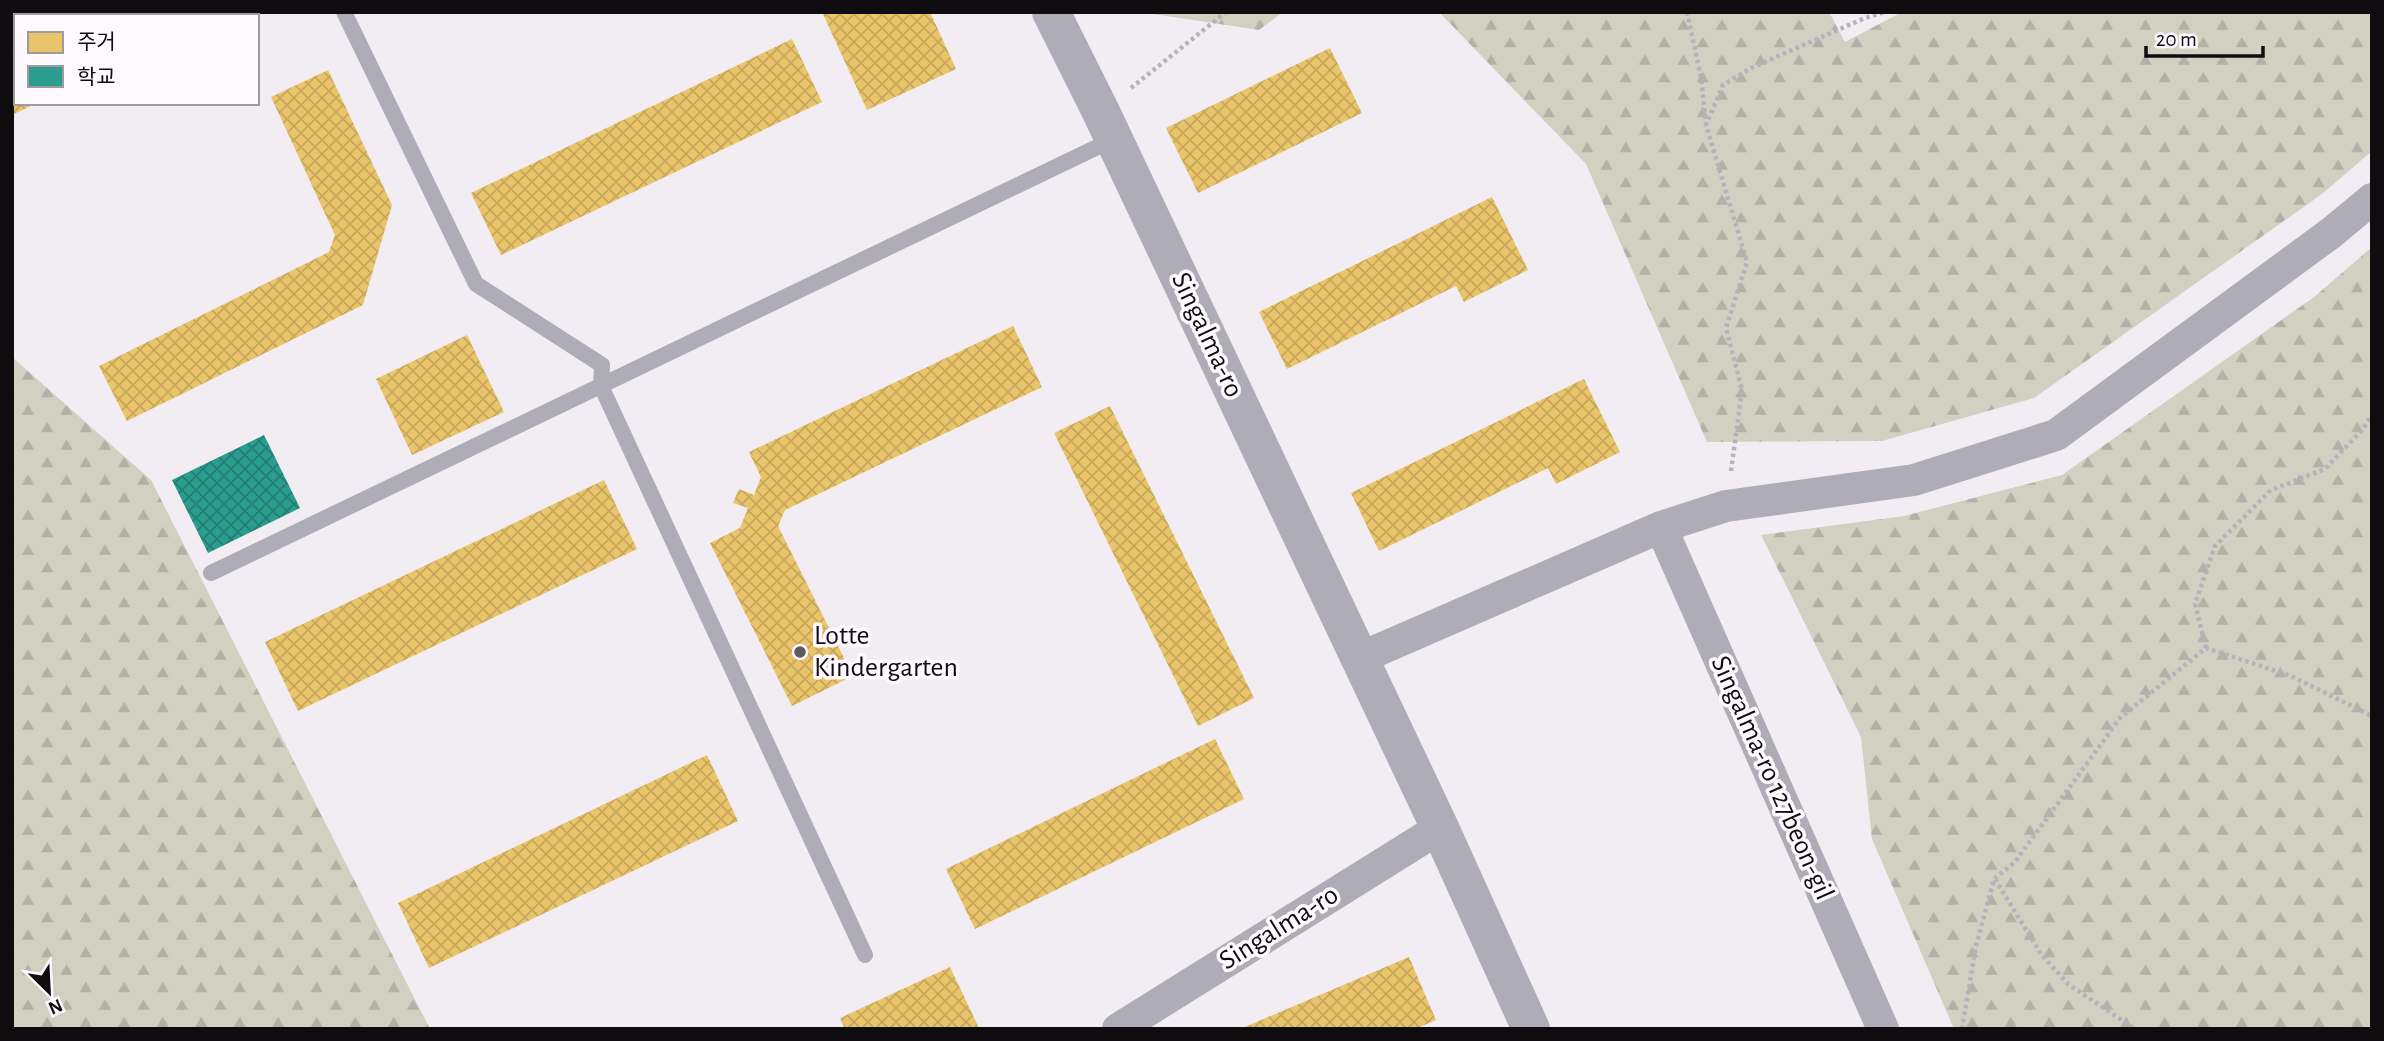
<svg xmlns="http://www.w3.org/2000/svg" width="2384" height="1041" font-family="'Alegreya Sans','Noto Sans KR',sans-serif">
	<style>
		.forest { fill: url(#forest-firs) }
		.homes { fill: url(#homes-cross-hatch) }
		.schools { fill: url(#schools-cross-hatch) }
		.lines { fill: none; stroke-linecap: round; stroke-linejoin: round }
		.path { stroke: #b6b2ba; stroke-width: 4.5; stroke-dasharray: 3.5 3.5; stroke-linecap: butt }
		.lane { stroke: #aeacb7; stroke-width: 16 }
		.street { stroke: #aeacb7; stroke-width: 32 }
		.secondary { stroke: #adacb7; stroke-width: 38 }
		.poi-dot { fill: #5e5b5f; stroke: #fef9fe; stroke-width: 2.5 }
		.labels { text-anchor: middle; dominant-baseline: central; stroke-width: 7; stroke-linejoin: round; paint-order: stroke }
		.street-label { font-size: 28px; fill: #0f0c10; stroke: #fef9fe }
		.poi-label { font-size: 28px; fill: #0f0c10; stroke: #fef9fe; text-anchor: start }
	</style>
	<defs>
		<pattern id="forest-firs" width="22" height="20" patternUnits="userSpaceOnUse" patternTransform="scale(1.75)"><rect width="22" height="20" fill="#d0d1c1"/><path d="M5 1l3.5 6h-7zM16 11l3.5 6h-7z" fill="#b1b2a5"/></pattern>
		<pattern id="homes-cross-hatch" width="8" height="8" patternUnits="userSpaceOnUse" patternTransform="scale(1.75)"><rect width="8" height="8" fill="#e9c46a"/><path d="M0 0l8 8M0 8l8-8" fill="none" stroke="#c7a75b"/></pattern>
		<pattern id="schools-cross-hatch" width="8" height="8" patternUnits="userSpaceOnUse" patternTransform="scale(1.75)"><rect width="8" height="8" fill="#2a9d8f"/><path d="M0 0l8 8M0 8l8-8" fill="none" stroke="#227e73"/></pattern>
	</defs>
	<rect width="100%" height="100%" fill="#f2edf3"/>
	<path class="forest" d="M1140,12H1283L1259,30Z
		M1439,12H1829L1845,42L1902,12H2372V151L2322,194L2034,398L1882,441L1707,442L1586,164Z
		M2372,247V1029H1954L1872,839L1861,737L1761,535L1904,516L2062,475L2314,297Z
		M12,357L151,480L430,1029H12Z"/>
	<path class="homes" d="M89,12H228L221,16H81Z
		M822,12H930L956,69L867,110Z
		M792,39L822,102L501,255L471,193Z
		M16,47V103H37L12,115V49Z
		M1330,48L1362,113L1198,193L1166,128Z
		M328,70L392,205L363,305L127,421L99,366L329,252L335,235L271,97Z
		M1492,197L1528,270L1464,302L1456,286L1287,369L1259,312Z
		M1013,326L1042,387L785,510L778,526L853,676L792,706L710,543L740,528L748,508L733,503L739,489L754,495L761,477L749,452Z
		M467,335L504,412L412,455L376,379Z
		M1584,379L1620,452L1556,484L1548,468L1379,551L1351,493Z
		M1110,406L1254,698L1198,726L1054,433Z
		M604,480L637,549L298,711L265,642Z
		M1215,739L1244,799L975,929L946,869Z
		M707,755L738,821L429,968L398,903Z
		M1409,957L1436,1020L1415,1029H1240Z
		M950,967L979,1028L845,1029L840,1018Z"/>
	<path class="schools" d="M264,435L300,508L208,553L172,480Z"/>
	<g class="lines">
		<path class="path" d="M1687,12L1701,77L1706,124
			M1131,88L1226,12
			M1731,471L1742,390L1726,328L1747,262L1706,125L1723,85L1751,68L1865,18L1885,12
			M2206,648L2195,604L2215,546L2271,490L2325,469L2363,429L2372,414
			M1995,879L2041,954L2068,984L2135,1029
			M1962,1029L1976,946L1994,879L2015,862L2120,718L2206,648L2291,676L2372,716"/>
		<path class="lane" d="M344,12L476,284L602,365L601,386L865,955
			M211,573L1114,139"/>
		<path class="street" d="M1661,527L1883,1029
			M1360,658L1661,527L1726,506L1914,480L2056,435L2331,233L2372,199
			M1118,1029L1440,828"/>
		<path class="secondary" d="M1051,12L1101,112L1440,828L1531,1029"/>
	</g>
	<circle class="poi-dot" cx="800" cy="652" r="7"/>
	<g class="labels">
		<g class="street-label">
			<text transform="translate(1207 335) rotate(65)">Singalma-ro</text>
			<text transform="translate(1772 778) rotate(66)">Singalma-ro 127beon-gil</text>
			<text transform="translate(1279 928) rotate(-32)">Singalma-ro</text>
		</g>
		<g class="poi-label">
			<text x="814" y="636">Lotte<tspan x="814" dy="32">Kindergarten</tspan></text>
		</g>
	</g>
	<rect width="2384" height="1041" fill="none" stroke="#0f0c10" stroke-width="28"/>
	<rect x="14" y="14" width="245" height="91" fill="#fef9fe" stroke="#9e9a9f" stroke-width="2"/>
	<rect x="28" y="32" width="35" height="21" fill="#e9c46a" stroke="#9e9a9f" stroke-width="2"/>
	<text x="77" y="49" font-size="21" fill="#0f0c10">주거</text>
	<rect x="28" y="66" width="35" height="21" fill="#2a9d8f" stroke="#9e9a9f" stroke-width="2"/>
	<text x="77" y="84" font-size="21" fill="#0f0c10">학교</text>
	<g transform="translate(49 992) rotate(156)" stroke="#fef9fe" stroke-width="5" paint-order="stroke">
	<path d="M0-5L12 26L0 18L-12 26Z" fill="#0f0c10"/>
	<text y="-10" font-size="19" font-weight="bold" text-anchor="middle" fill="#0f0c10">N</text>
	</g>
	<path d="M2146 46v10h117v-10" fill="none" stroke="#0f0c10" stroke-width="3.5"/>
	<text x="2156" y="46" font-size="21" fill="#0f0c10" stroke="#fef9fe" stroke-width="5" paint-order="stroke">20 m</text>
</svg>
